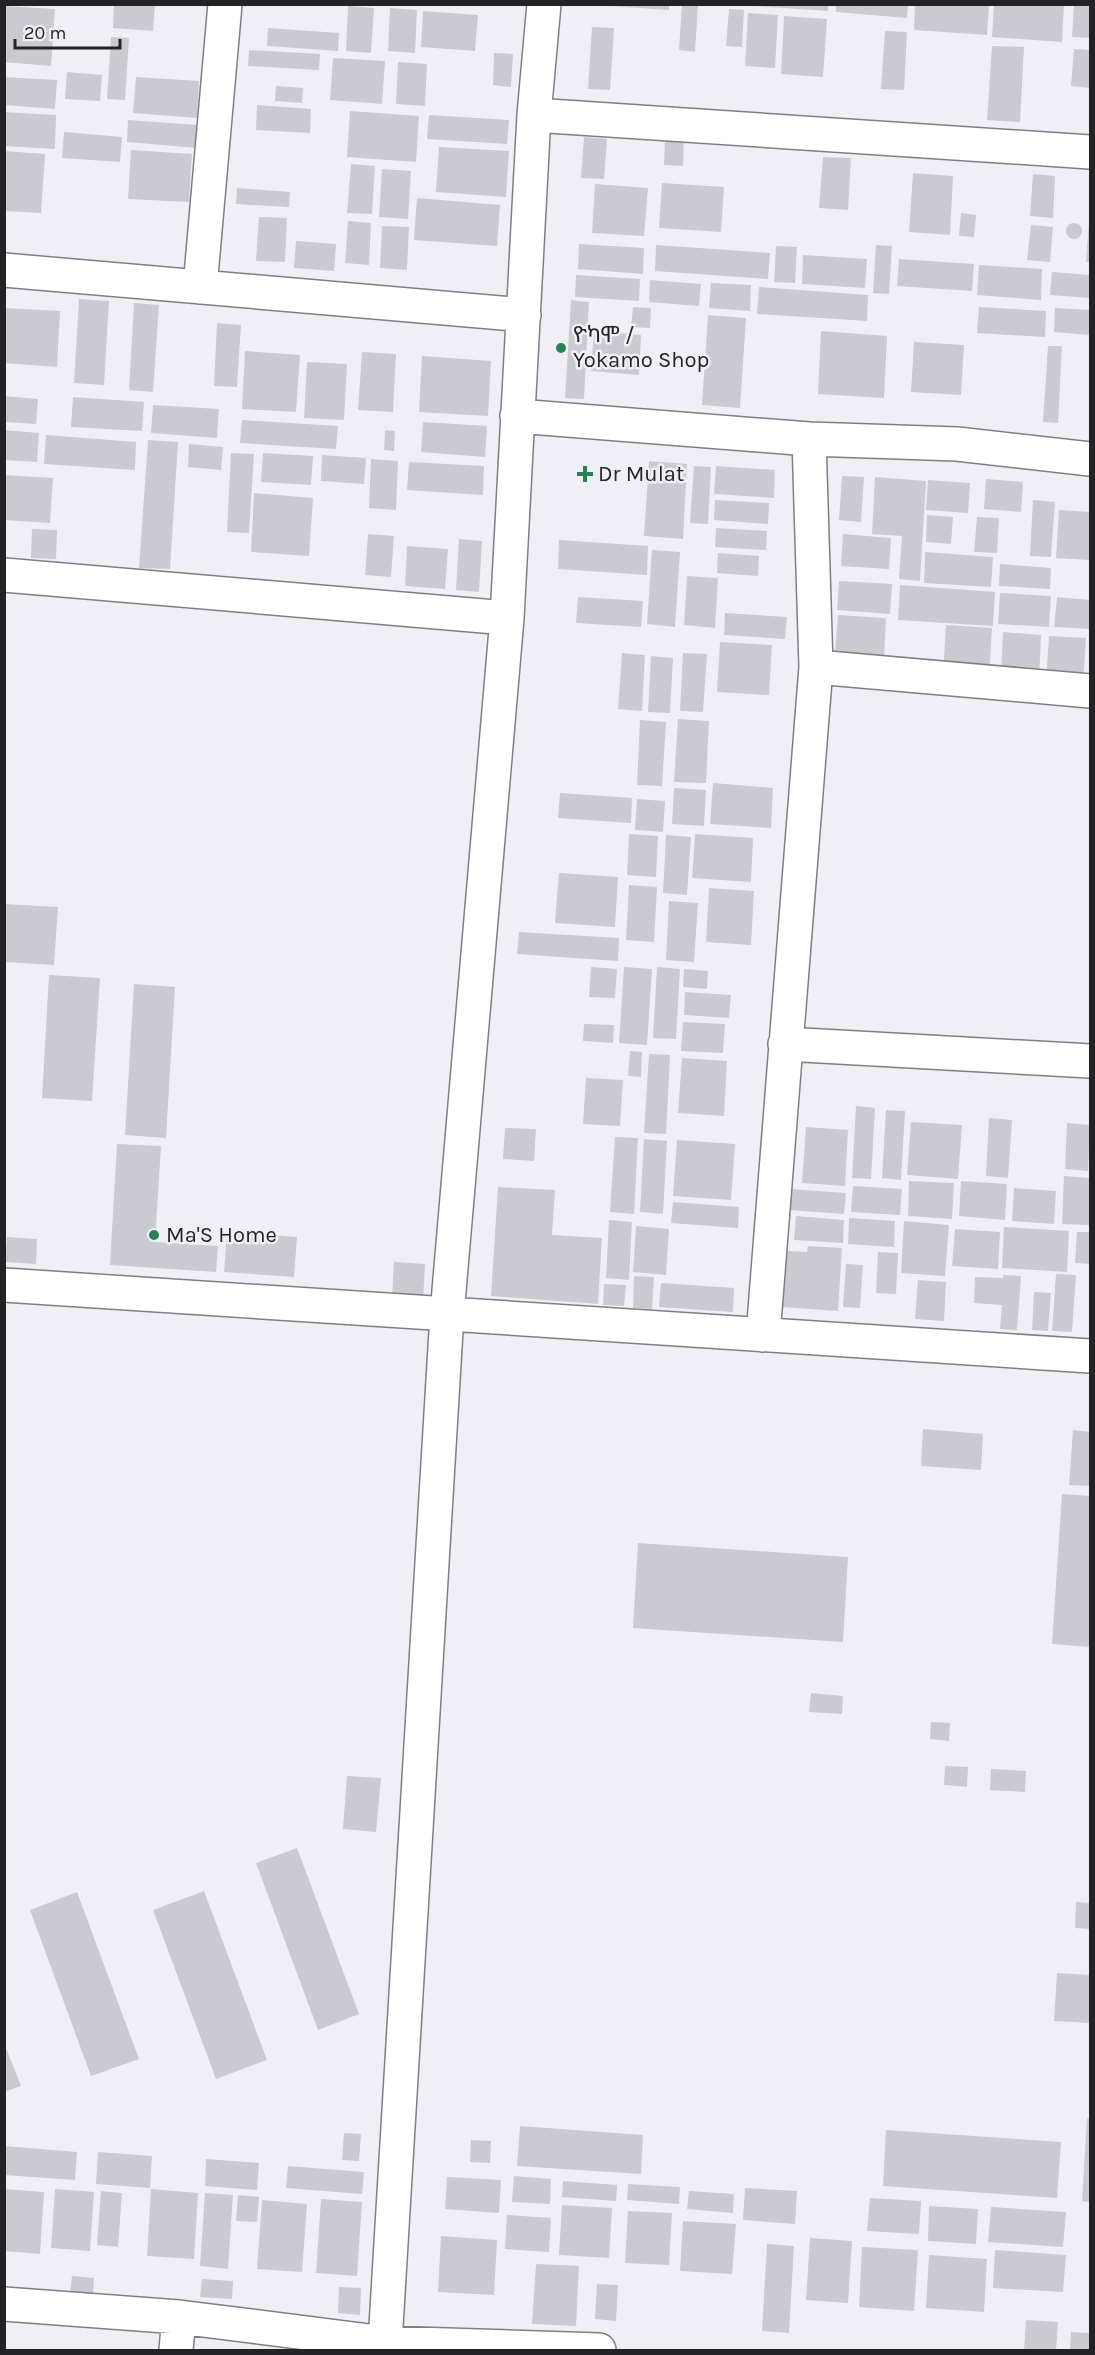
<svg xmlns="http://www.w3.org/2000/svg" width="1095" height="2355" font-family="Karla,'Noto Sans Ethiopic',sans-serif">
	<style>
		.building { fill: #cccad1 }
		.lines { fill: none; stroke-linecap: round; stroke-linejoin: round }
		.minor-casing { stroke: #807e84; stroke-width: 36 }
		.minor { stroke: #fff; stroke-width: 33 }
		.poi-dot { fill: #2b8155; stroke: #f1eff6; stroke-width: 2 }
		.labels { text-anchor: middle; dominant-baseline: central; stroke-width: 5; stroke-linejoin: round; paint-order: stroke }
		.poi-label { font-size: 22px; fill: #232224; stroke: #f1eff6; text-anchor: start }
	</style>
	<rect width="100%" height="100%" fill="#f1eff6"/>
	<path class="building" d="M114,4H155L153,31L113,28Z
		M611,4H669V10L611,6Z
		M682,4H698L695,52L679,50Z
		M755,4H828V11L755,6Z
		M836,4H908L907,18L836,12Z
		M915,4H989L987,35L914,30Z
		M994,4H1064L1062,42L992,37Z
		M1074,4H1090V38L1072,37Z
		M5,6L55,9L51,66L4,62Z
		M348,6L374,8L371,53L346,51Z
		M390,8L417,10L415,53L388,51Z
		M729,9L744,10L742,47L726,46Z
		M423,11L478,15L475,51L421,47Z
		M748,13L778,15L775,68L745,66Z
		M784,16L827,19L823,77L781,74Z
		M592,27L614,28L610,90L588,89Z
		M268,28L339,33L338,51L267,46Z
		M885,31L907,32L904,90L881,89Z
		M111,37L129,38L125,100L107,99Z
		M992,46L1024,47L1020,122L987,120Z
		M1074,49L1090,50V88L1071,86Z
		M249,50L320,54L319,70L248,66Z
		M494,53L513,54L511,87L493,85Z
		M333,58L385,61L382,104L330,100Z
		M398,62L427,64L425,106L396,104Z
		M67,72L102,75L100,101L65,99Z
		M4,77L57,80L55,109L4,105Z
		M136,77L199,81L197,118L133,113Z
		M276,86L303,88L302,103L275,101Z
		M257,105L311,109L310,133L256,130Z
		M350,111L419,116L416,162L347,157Z
		M4,112L56,115L55,149L4,146Z
		M429,115L509,120L507,144L427,139Z
		M128,120L199,125L197,148L127,142Z
		M64,132L122,137L120,162L62,158Z
		M584,137L607,139L604,179L581,178Z
		M665,138L684,140L683,166L664,165Z
		M439,147L509,151L506,197L436,192Z
		M131,150L192,154L189,202L128,199Z
		M4,151L45,154L41,213L4,211Z
		M823,157L851,158L848,210L819,208Z
		M351,164L375,166L372,214L347,213Z
		M382,169L411,171L408,219L379,217Z
		M913,173L953,176L950,235L909,232Z
		M1033,174L1055,176L1053,218L1030,216Z
		M662,183L724,187L721,232L659,228Z
		M595,184L648,188L644,236L592,233Z
		M237,188L290,192L289,207L236,204Z
		M417,198L500,205L497,246L414,240Z
		M961,213L976,215L974,237L959,236Z
		M259,217L287,218L285,262L256,261Z
		M348,221L371,223L369,265L345,263Z
		M1089,222H1090V262H1086Z
		M1066 231a8 8 0 1 1 16 0a8 8 0 1 1-16 0Z
		M1031,225L1053,227L1050,262L1027,260Z
		M382,226L409,227L407,270L380,268Z
		M296,241L336,244L334,271L294,268Z
		M579,244L644,248L643,274L578,269Z
		M656,245L770,253L768,279L655,271Z
		M876,245L892,246L889,294L873,293Z
		M776,246L797,247L795,283L774,282Z
		M803,255L867,259L865,288L802,284Z
		M899,259L974,264L972,291L897,286Z
		M979,265L1042,269L1041,300L977,295Z
		M1052,272L1090,275V298L1050,295Z
		M576,275L640,279L639,301L575,297Z
		M650,280L701,284L699,306L649,302Z
		M711,283L751,285L750,311L709,308Z
		M759,287L868,295L867,321L757,314Z
		M79,299L109,301L104,385L74,383Z
		M571,300L589,302L584,399L565,398Z
		M134,303L159,305L153,392L129,390Z
		M633,307L651,308L650,328L631,327Z
		M979,307L1046,311L1045,337L977,333Z
		M4,308L60,311L57,367L4,363Z
		M1055,308L1090,310V335L1054,332Z
		M708,315L746,318L740,408L702,405Z
		M217,323L241,325L237,387L214,386Z
		M594,331L641,335L639,375L591,371Z
		M821,331L887,336L884,398L818,394Z
		M914,342L964,345L961,395L911,392Z
		M1048,346H1062L1058,423L1043,422Z
		M245,351L300,355L296,412L242,409Z
		M362,352L396,354L393,412L358,410Z
		M422,356L491,361L488,416L419,412Z
		M307,362L347,364L344,420L304,418Z
		M4,396L38,399L36,424L4,422Z
		M73,397L144,402L142,431L71,427Z
		M153,405L219,409L217,438L151,433Z
		M242,420L338,426L336,449L240,443Z
		M423,422L487,426L485,457L421,452Z
		M4,430L39,433L37,462L4,460Z
		M385,430L395,431L394,451L384,450Z
		M46,435L136,442L135,470L44,464Z
		M148,440L178,442L170,569L139,568Z
		M189,444L223,447L221,470L188,467Z
		M231,453L254,454L249,533L227,532Z
		M263,453L313,456L311,485L261,482Z
		M322,455L366,458L364,484L321,481Z
		M371,459L398,461L396,510L369,508Z
		M649,461L687,464L683,539L644,536Z
		M409,462L484,466L483,495L407,490Z
		M694,466L711,467L708,524L690,523Z
		M716,466L775,470L774,498L714,494Z
		M4,475L53,478L50,523L4,520Z
		M842,476L864,477L861,522L839,520Z
		M875,477L926,481L920,581L899,579L902,536L872,534Z
		M986,479L1023,482L1021,512L984,509Z
		M928,480L970,483L968,513L926,510Z
		M254,493L313,498L309,556L251,552Z
		M715,500L769,503L768,524L714,520Z
		M1033,500L1055,502L1051,557L1030,556Z
		M1059,510L1090,512V560L1056,558Z
		M927,515L953,517L951,544L926,542Z
		M977,517L999,518L997,553L974,552Z
		M716,528L767,531L766,550L715,547Z
		M32,529L57,530L56,559L31,558Z
		M368,534L394,536L391,577L365,575Z
		M843,534L891,538L889,569L841,566Z
		M459,539L482,541L479,592L456,590Z
		M559,540L648,546L647,575L558,569Z
		M407,546L448,549L445,589L405,586Z
		M652,550L680,552L675,627L647,624Z
		M925,552L993,557L991,587L924,583Z
		M718,553L759,556L758,576L717,573Z
		M1000,564L1051,568L1050,589L999,586Z
		M687,576L718,578L715,628L684,625Z
		M839,581L892,584L890,614L837,610Z
		M900,585L995,592L993,626L898,620Z
		M1000,593L1051,596L1049,627L998,624Z
		M578,597L643,601L641,627L576,623Z
		M1057,597L1090,600V629L1054,627Z
		M725,613L787,617L785,639L724,635Z
		M838,615L886,618L884,658L835,654Z
		M946,625L992,628L989,678L943,674Z
		M1003,632L1041,635L1039,680L1001,677Z
		M1049,636L1086,638L1083,685L1046,683Z
		M720,642L772,645L769,695L717,692Z
		M622,653L645,655L642,711L618,709Z
		M683,653L707,654L703,712L680,711Z
		M651,656L673,658L670,713L648,712Z
		M678,719L709,721L706,783L674,782Z
		M640,720L666,722L662,786L637,785Z
		M713,783L773,788L771,828L710,824Z
		M674,788L706,790L704,826L672,824Z
		M560,793L632,798L631,823L558,818Z
		M637,799L665,801L663,832L635,830Z
		M629,834L658,836L656,877L627,875Z
		M695,834L753,838L751,882L692,878Z
		M666,835L691,837L687,895L663,893Z
		M559,873L618,877L615,927L555,923Z
		M629,885L657,887L654,942L626,940Z
		M709,888L754,891L751,945L706,942Z
		M669,901L698,903L694,962L666,960Z
		M4,904L58,907L54,965L4,962Z
		M519,932L619,938L618,961L517,954Z
		M591,967L617,969L615,998L589,997Z
		M624,967L652,969L647,1045L619,1043Z
		M657,967L680,969L676,1039L653,1038Z
		M684,969L708,971L707,989L683,987Z
		M49,975L100,978L92,1101L42,1098Z
		M134,984L175,987L166,1138L125,1135Z
		M685,992L731,995L729,1018L684,1015Z
		M683,1022L725,1024L723,1053L681,1051Z
		M584,1024L614,1025L613,1043L583,1041Z
		M630,1051L642,1052L641,1077L628,1076Z
		M649,1054L670,1055L666,1134L644,1133Z
		M682,1058L727,1061L724,1116L678,1113Z
		M586,1078L623,1080L620,1126L583,1124Z
		M856,1106L875,1108L871,1179L852,1178Z
		M886,1110L905,1111L901,1180L882,1178Z
		M989,1118L1012,1120L1008,1178L986,1176Z
		M911,1122L962,1125L958,1179L907,1175Z
		M1067,1123L1090,1125L1088,1171L1065,1169Z
		M806,1127L848,1130L845,1186L802,1183Z
		M505,1128L536,1129L534,1161L503,1159Z
		M615,1137L638,1138L634,1214L610,1212Z
		M644,1139L667,1141L663,1214L640,1212Z
		M677,1140L735,1144L731,1200L673,1196Z
		M117,1144L161,1146L155,1242L218,1246L216,1272L110,1265Z
		M1064,1176L1090,1178V1225L1062,1224Z
		M909,1181L954,1183L952,1219L908,1216Z
		M961,1181L1007,1184L1005,1220L959,1216Z
		M853,1186L902,1189L900,1215L851,1212Z
		M498,1187L555,1190L552,1235L602,1238L598,1304L491,1296Z
		M1014,1188L1056,1191L1054,1224L1012,1221Z
		M790,1189L846,1193L844,1214L789,1210Z
		M673,1202L739,1207L738,1228L671,1223Z
		M796,1216L844,1220L843,1243L794,1240Z
		M849,1218L895,1221L894,1247L848,1244Z
		M609,1220L632,1222L629,1280L606,1278Z
		M904,1221L949,1225L945,1276L901,1273Z
		M636,1226L669,1229L666,1275L633,1272Z
		M1004,1227L1069,1231L1067,1272L1002,1268Z
		M955,1229L1000,1232L998,1269L952,1266Z
		M227,1232L297,1237L294,1277L224,1272Z
		M1077,1232H1090V1264L1075,1263Z
		M7,1237L37,1239L36,1264L5,1262Z
		M808,1246L842,1248L838,1311L782,1307L786,1251L807,1252Z
		M878,1252L898,1253L896,1294L876,1293Z
		M394,1262L425,1264L423,1300L392,1298Z
		M846,1264L863,1265L860,1308L843,1307Z
		M1056,1274L1076,1275L1072,1332L1052,1331Z
		M1003,1275L1021,1276L1017,1330L1000,1329L1002,1305L974,1303L975,1277L1003,1278Z
		M634,1276L654,1277L652,1309L633,1308Z
		M918,1280L946,1282L944,1321L915,1319Z
		M661,1283L734,1288L733,1312L659,1307Z
		M604,1284L626,1285L624,1306L603,1305Z
		M1034,1292L1051,1293L1048,1331L1032,1330Z
		M923,1429L983,1434L981,1470L921,1466Z
		M1073,1430L1090,1432V1486L1069,1485Z
		M1062,1494L1090,1496V1647L1052,1644Z
		M638,1543L848,1557L843,1642L633,1628Z
		M811,1693L843,1696L842,1714L809,1712Z
		M931,1722L950,1723L949,1741L930,1739Z
		M945,1766L968,1767L967,1787L944,1785Z
		M991,1769L1026,1771L1025,1792L990,1790Z
		M347,1776L381,1778L376,1832L343,1829Z
		M297,1848L359,2014L318,2030L256,1863Z
		M204,1891L267,2060L216,2079L153,1910Z
		M77,1892L139,2059L91,2076L30,1910Z
		M1076,1902L1090,1903V1929L1075,1928Z
		M1057,1973L1090,1975V2023L1054,2021Z
		M4,2043L21,2086L4,2092Z
		M1087,2118L1090,2119V2202L1082,2201Z
		M520,2126L643,2135L641,2174L517,2166Z
		M886,2130L1061,2142L1057,2198L883,2186Z
		M344,2133L361,2134L359,2161L342,2160Z
		M471,2140L491,2141L490,2163L470,2162Z
		M4,2146L77,2152L75,2180L4,2175Z
		M98,2152L152,2156L150,2188L96,2184Z
		M206,2159L259,2163L257,2190L205,2186Z
		M288,2166L364,2172L362,2194L286,2188Z
		M514,2176L551,2179L550,2204L512,2202Z
		M447,2177L501,2180L499,2213L445,2209Z
		M563,2181L617,2185L616,2201L562,2197Z
		M628,2184L680,2187L679,2204L627,2200Z
		M745,2188L797,2191L795,2224L743,2220Z
		M4,2189L44,2192L40,2254L4,2251Z
		M55,2189L94,2192L90,2251L51,2248Z
		M151,2189L198,2193L194,2259L147,2256Z
		M101,2191L122,2193L118,2247L97,2245Z
		M689,2191L734,2194L733,2213L687,2209Z
		M205,2193L233,2195L228,2269L200,2266Z
		M238,2195L259,2197L257,2222L236,2221Z
		M870,2198L921,2201L919,2234L867,2231Z
		M321,2199L362,2202L357,2276L316,2273Z
		M262,2200L307,2204L302,2272L257,2269Z
		M562,2205L612,2208L609,2258L559,2255Z
		M929,2206L978,2209L976,2244L928,2241Z
		M991,2207L1066,2212L1063,2247L988,2242Z
		M628,2211L672,2213L669,2265L625,2263Z
		M507,2215L551,2218L549,2252L505,2249Z
		M683,2221L736,2224L732,2274L680,2271Z
		M441,2236L497,2240L494,2295L438,2292Z
		M810,2238L852,2241L848,2303L806,2300Z
		M767,2244L794,2246L789,2333L762,2331Z
		M862,2247L918,2250L914,2311L859,2307Z
		M995,2250L1066,2255L1063,2292L993,2288Z
		M929,2255L987,2259L984,2312L926,2308Z
		M536,2264L579,2266L576,2326L532,2324Z
		M72,2276L94,2278L93,2297L70,2295Z
		M202,2279L233,2281L232,2299L200,2297Z
		M597,2284L618,2285L616,2321L595,2319Z
		M339,2287L361,2288L360,2315L338,2313Z
		M1026,2320L1058,2322L1056,2350H1024Z
		M1071,2332L1090,2333V2350H1070Z"/>
	<g class="lines">
		<defs>
			<path id="minor" d="M534,115L1090,152
				M4,270L524,315
				M200,287L225,4
				M517,416L809,439L957,444L1090,459
				M4,575L507,618
				M816,667L1090,691
				M785,1044L1090,1061
				M4,1285L1090,1356
				M763,1335L816,667L809,439
				M4,2304L179,2317L385,2343L599,2350
				M385,2343L447,1314L507,618L534,115L544,4
				M176,2350L179,2317"/>
		</defs>
		<use href="#minor" class="minor-casing"/>
		<use href="#minor" class="minor"/>
	</g>
	<g class="poi-dot">
		<circle cx="561" cy="348" r="6"/>
		<path d="M582 465h6v6h6v6h-6v6h-6v-6h-6v-6h6z"/>
		<circle cx="154" cy="1235" r="6"/>
	</g>
	<g class="labels">
		<g class="poi-label">
			<text x="573" y="335">ዮካሞ /<tspan x="573" dy="25">Yokamo Shop</tspan></text>
			<text x="598" y="474">Dr Mulat</text>
			<text x="166" y="1235">Ma'S Home</text>
		</g>
	</g>
	<rect width="1095" height="2355" fill="none" stroke="#232224" stroke-width="12"/>
	<path d="M15 39v9h105v-9" fill="none" stroke="#232224" stroke-width="3"/>
	<text x="24" y="39" font-size="18" fill="#232224" stroke="#f1eff6" stroke-width="4.5" paint-order="stroke">20 m</text>
</svg>
